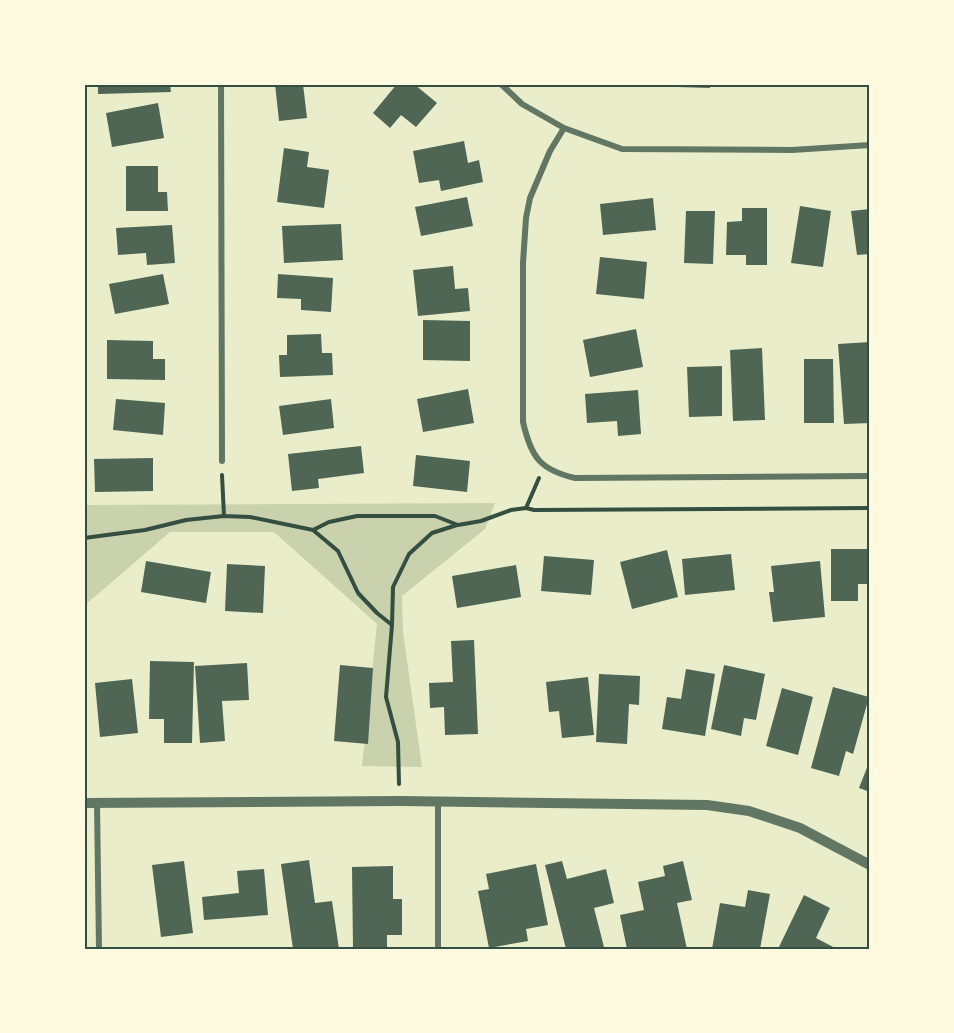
<svg xmlns="http://www.w3.org/2000/svg" width="954" height="1033" font-family="'Roboto Serif',serif">
	<style>
		.green { fill: #cad2ad }
		.building { fill: #4f6655 }
		.lines { fill: none; stroke-linecap: round; stroke-linejoin: round }
		.path { stroke: #344e41; stroke-width: 4 }
		.minor { stroke: #617663; stroke-width: 6 }
		.tertiary { stroke: #617663; stroke-width: 10 }
		.neatline { fill: none; stroke: #344e41; stroke-width: 2 }
	</style>
	<rect width="100%" height="100%" fill="#e9edc9"/>
	<path class="green" d="M495,503L485,529L402,596L403,632L422,767L362,766L377,624L274,532H170L84,606V505Z"/>
	<path class="building" d="M98,84H170L171,92L98,94Z
		M275,84H303L307,118L279,121Z
		M397,84H414L437,103L416,127L401,115L390,128L373,113Z
		M677,84H710V88L677,87Z
		M158,103L164,138L112,147L106,113Z
		M464,141L468,163L479,160L483,182L441,191L439,180L419,183L413,151Z
		M284,148L309,152L307,167L329,170L324,208L277,202Z
		M126,166H158V192H167L168,211H126Z
		M467,197L473,226L421,236L415,207Z
		M653,198L656,230L603,235L600,204Z
		M800,206L831,211L823,267L791,263Z
		M742,208H767V265H746V255H726L727,222L742,221Z
		M870,209V254L857,255L851,211Z
		M686,211H715L713,264L684,263Z
		M341,224L343,260L284,263L282,226Z
		M172,225L175,263L147,265L146,253L118,255L116,228Z
		M600,257L647,262L644,299L596,294Z
		M453,266L455,289L468,288L470,311L418,316L413,270Z
		M163,274L169,304L115,314L109,284Z
		M278,274L333,278L331,312L301,310V299L277,298Z
		M423,320L470,321V361L423,360Z
		M636,329L643,367L590,377L583,340Z
		M321,334L322,353H332L333,375L280,377L279,355H287V335Z
		M107,340L153,341V359H165V380L107,379Z
		M870,342V423L844,424L838,344Z
		M762,348L765,420L733,421L730,350Z
		M804,359H833L834,423H804Z
		M722,366V416L689,417L687,367Z
		M468,389L474,423L423,432L417,399Z
		M638,390L641,434L618,436L617,421L587,423L585,394Z
		M116,399L165,403L163,435L113,430Z
		M331,399L334,428L283,435L279,406Z
		M361,446L364,473L318,479L319,488L292,491L288,454Z
		M416,455L470,461L467,492L413,486Z
		M153,458V491L95,492L94,459Z
		M831,549H870V584H858V601H831Z
		M667,550L678,597L632,609L620,562Z
		M731,554L735,590L685,595L682,559Z
		M544,556L594,560L591,595L541,591Z
		M146,561L211,572L206,603L141,592Z
		M820,561L825,617L773,622L769,592H774L771,566Z
		M227,564L265,566L263,613L225,611Z
		M516,565L521,597L457,608L452,576Z
		M474,640L478,734L445,735L444,707L430,708L429,683L453,682L451,641Z
		M150,661L194,662L192,743H164V719H149Z
		M247,663L249,700L222,701L225,741L200,743L195,666Z
		M340,665L373,668L368,744L334,741Z
		M724,665L765,674L756,720L744,718L741,736L711,729Z
		M686,669L715,674L705,736L662,729L667,697L681,699Z
		M599,674L640,676L639,705L629,704L627,744L596,742Z
		M588,677L594,735L562,738L559,711L549,712L546,682Z
		M132,679L138,733L100,737L95,683Z
		M833,687L869,697L853,754L846,751L839,776L811,768Z
		M782,688L813,697L798,755L766,746Z
		M870,760V792L859,788Z
		M309,860L315,903L332,901L339,949H293L281,864Z
		M184,861L193,933L161,937L152,865Z
		M562,861L567,879L606,869L614,903L594,908L604,947L594,949H566L545,865Z
		M683,861L692,900L677,903L687,949H627L620,915L644,910L638,882L665,876L663,866Z
		M536,864L548,925L526,929L528,941L489,948L478,891L489,889L486,874Z
		M393,866V899H402V935H387V949H353L352,867Z
		M264,869L268,915L204,920L202,897L239,893L237,871Z
		M748,890L770,894L760,949H712L720,903L745,907Z
		M804,895L830,908L816,938L837,949H778Z"/>
	<g class="lines">
		<path class="path" d="M222,475L224,516
			M526,508L534,510L870,508
			M313,530L338,551L358,593L377,613L392,625L386,697L398,742L399,784
			M84,538L145,530L186,520L224,516L250,517L313,530L329,522L357,516H435L458,525L481,521L511,510L526,508L539,478
			M392,625L393,587L409,554L432,533L457,525"/>
		<path class="minor" d="M221,84L222,461
			M501,84L522,104L564,128L622,149L792,150L870,145
			M564,128L550,151L530,198L526,218L523,263V422C531,457 540,470 575,478L870,476
			M97,803L99,949
			M438,949V802"/>
		<path class="tertiary" d="M84,803L400,801L707,805L749,811L800,828L870,865"/>
	</g>
	<rect width="954" height="1033" fill="none" stroke="#fefae0" stroke-width="171"/>
	<rect x="86" y="86" width="782" height="862" class="neatline"/>
</svg>
